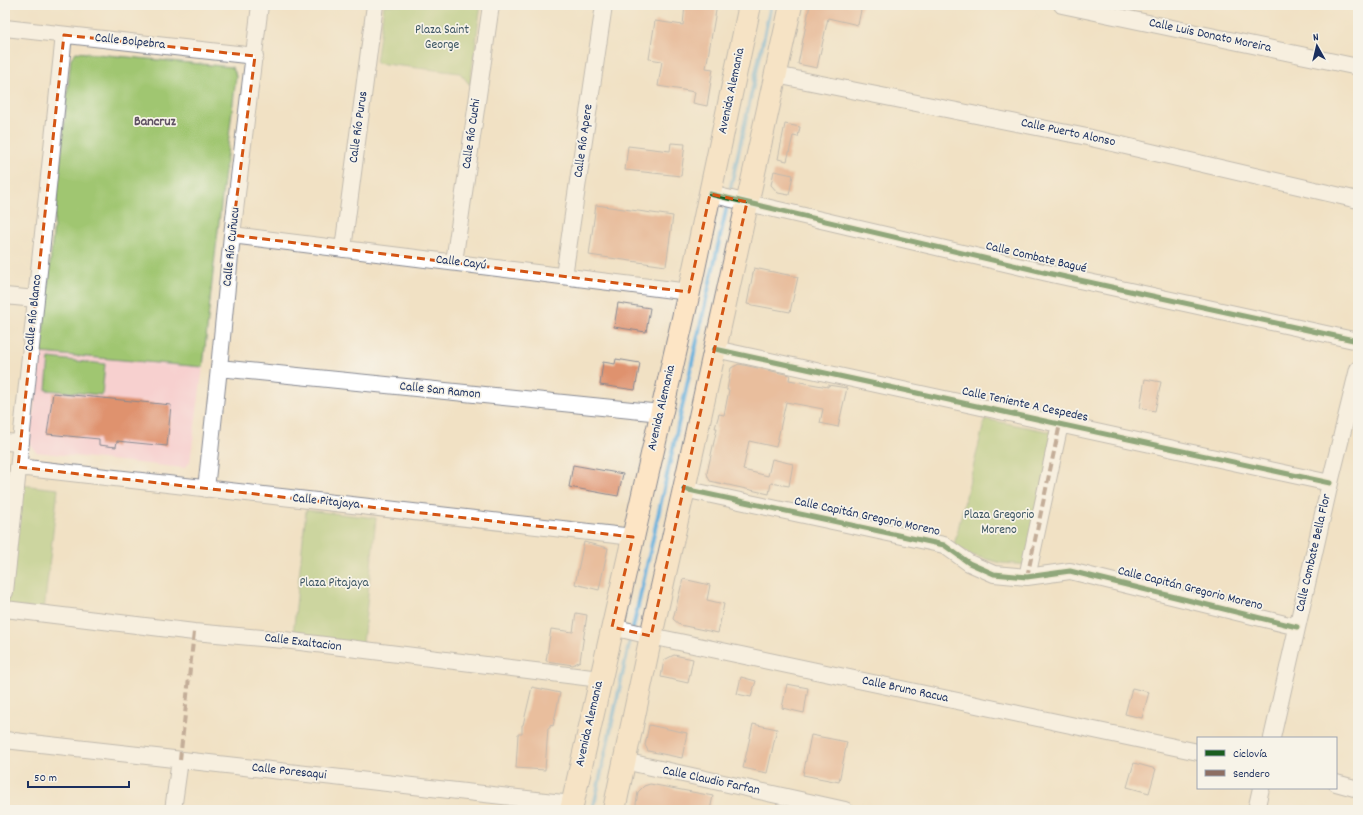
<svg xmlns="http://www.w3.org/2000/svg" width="1363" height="815" font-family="Dekko,sans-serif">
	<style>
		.built { fill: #f7d0cf }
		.green { fill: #a0c671; stroke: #5e7a68 }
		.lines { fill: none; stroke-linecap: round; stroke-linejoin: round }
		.stream { stroke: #63aedc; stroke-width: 4 }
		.building { fill: #df926e }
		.street-casing { stroke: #868891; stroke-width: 18 }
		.secondary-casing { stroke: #868891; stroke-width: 24 }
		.street { stroke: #fff; stroke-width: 16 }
		.secondary { stroke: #fde5c5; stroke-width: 22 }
		.quiet { stroke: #8d6e63; stroke-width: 4; stroke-dasharray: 8 4; stroke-linecap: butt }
		.cycleway-casing { stroke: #f7f3e8; stroke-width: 8 }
		.cycleway { stroke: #1b5e20; stroke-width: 5 }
		.marked { fill: none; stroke: #d45514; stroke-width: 3; stroke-dasharray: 8 5; stroke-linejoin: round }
		.labels { text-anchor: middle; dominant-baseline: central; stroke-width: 3.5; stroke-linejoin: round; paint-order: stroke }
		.park-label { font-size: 13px; fill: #3c5563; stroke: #f7f3e8 }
		.street-label { font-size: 13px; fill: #1b2f5e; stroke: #f7f3e8 }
		.neighbourhood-label { font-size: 14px; font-weight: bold; fill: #605264; stroke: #f7f3e8 }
	</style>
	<rect width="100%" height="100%" fill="#f7f3e8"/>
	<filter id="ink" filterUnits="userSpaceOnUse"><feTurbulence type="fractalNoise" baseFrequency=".025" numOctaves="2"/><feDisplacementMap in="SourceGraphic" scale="8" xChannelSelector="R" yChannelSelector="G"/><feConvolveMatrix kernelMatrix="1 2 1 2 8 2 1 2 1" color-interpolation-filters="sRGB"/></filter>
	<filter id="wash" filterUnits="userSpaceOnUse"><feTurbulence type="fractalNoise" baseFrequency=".012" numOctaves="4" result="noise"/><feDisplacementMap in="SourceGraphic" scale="16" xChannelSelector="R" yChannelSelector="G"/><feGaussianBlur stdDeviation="0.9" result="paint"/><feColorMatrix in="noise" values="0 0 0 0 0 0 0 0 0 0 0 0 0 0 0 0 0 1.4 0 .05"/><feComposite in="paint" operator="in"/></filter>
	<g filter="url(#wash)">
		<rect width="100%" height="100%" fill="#f1e1c4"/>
		<path class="built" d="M41,353L203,367L190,462L184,468L36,452L29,443Z"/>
		<path class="green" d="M384,5H481L470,85L460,73L376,63Z
			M76,52L232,67L235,72L236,77L213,273L203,367L41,353L71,58Z
			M49,358L105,364L102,395L46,390Z
			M985,419L1057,433L1029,565L1001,563L971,555L954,545Z
			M21,485L58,489L44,610L7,606Z
			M306,510L376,518L363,643L293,635Z"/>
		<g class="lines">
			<path class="stream" d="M729,195L771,5
				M633,628L728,201
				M593,810L631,635"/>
		</g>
		<g id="blocks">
			<path class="building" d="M685,5H717L706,68L713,69L707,106L693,103L695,92L658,86L662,61L649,59L655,21L683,25Z
				M810,5H862L858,25L828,18L817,68L798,64Z
				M785,124L800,127L798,137L793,136L787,161L778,159Z
				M671,143L685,144L681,176L625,170L628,146L670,151Z
				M774,171L793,175L789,195L778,193L771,185Z
				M596,205L673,216L666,266L589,255Z
				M754,268L798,277L790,312L747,304Z
				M618,303L650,308L646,332L614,327Z
				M616,359L640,363L635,390L600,385L603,362L615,364Z
				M739,364L790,375L789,380L828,387V385L847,388L838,427L820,423L823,409L786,402L776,447L749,441L743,470L768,476L772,459L793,464L789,486L771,483L769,494L710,481L708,477L707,473L717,428H715L719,414L724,415L729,390H727L731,368Z
				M1145,379L1161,382L1155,411L1140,408Z
				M53,393L171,405L167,446L117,441L116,447L99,445V439L47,434Z
				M573,465L623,474L618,496L569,487Z
				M584,542L608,548L599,590L575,584Z
				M683,579L710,585L707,600L724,604L718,633L680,625L673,619Z
				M576,613L587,615L580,661L573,665L546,661L551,629L573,632Z
				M674,655L693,659L688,683L661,677L664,660Z
				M741,677L756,681L751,697L737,694Z
				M787,684L808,688L804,713L782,708Z
				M532,687L560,693L553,726L550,725V728H548L545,770L516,768L518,734H522V725H523Z
				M1132,688L1149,692L1142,718L1125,714Z
				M753,724L777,729L767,773L743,768Z
				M649,725L687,733L682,758L648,751L645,745Z
				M811,735L847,742L839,782L803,775Z
				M1134,763L1156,769L1149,793L1127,787Z
				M650,784L713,796L710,810H635L638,792L644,786Z"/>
		</g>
	</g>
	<g filter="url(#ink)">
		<use href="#blocks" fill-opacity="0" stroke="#868891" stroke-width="1"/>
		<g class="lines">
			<defs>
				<path id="street" d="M1062,5L1358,67
					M5,28L255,56
					M776,75L1087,137L1358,200
					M710,194L1052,274L1358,341
					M232,235L689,292
					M343,249L375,5
					M454,262L491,5
					M564,276L604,5
					M5,296L36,299
					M715,349L1330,483
					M219,368L661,413
					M5,442L21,443
					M18,467L633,537
					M206,489L219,368L232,235L260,5
					M684,489L944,545L969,563L994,574L1027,577L1070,571L1297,627
					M1027,577L1060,424
					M5,592L64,35
					M5,609L194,632L284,640L600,679
					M612,627L651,636L1198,752
					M1272,738L1330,483L1358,369
					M5,740L572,804
					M624,761L845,810
					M1336,783L1358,789
					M173,810L180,760
					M1256,810L1261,788"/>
				<path id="secondary" d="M571,810L689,292L750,5
					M614,810L651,636L684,489L791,5"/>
			</defs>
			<use href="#street" class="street-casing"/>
			<use href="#secondary" class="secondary-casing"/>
			<use href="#street" class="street"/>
			<use href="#secondary" class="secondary"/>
			<path class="quiet" d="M1027,577L1060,424
				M180,760L194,632"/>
			<defs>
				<path id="cycleway" d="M710,194L1052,274L1358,341
					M715,349L1330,483
					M684,489L944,545L969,563L994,574L1027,577L1070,571L1297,627"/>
			</defs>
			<use href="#cycleway" class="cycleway-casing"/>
			<use href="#cycleway" class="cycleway"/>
		</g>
	</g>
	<path d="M0 0H1363V815H0ZM64,35L255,56L232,235L689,292L710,194L747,202L651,636L612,627L633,537L18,467Z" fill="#f1e1c4" fill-opacity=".55" fill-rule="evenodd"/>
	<path class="marked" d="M64,35L255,56L232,235L689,292L710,194L747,202L651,636L612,627L633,537L18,467Z"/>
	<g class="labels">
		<g class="park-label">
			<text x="442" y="30">Plaza Saint<tspan x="442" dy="15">George</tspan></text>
			<text x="999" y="515">Plaza Gregorio<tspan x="999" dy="15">Moreno</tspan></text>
			<text x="334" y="583">Plaza Pitajaya</text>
		</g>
		<g class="street-label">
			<text transform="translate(1210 36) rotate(12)">Calle Luis Donato Moreira</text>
			<text transform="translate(130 42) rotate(6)">Calle Bolpebra</text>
			<text transform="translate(732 91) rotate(-78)">Avenida Alemania</text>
			<text transform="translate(359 127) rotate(-82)">Calle Río Purus</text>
			<text transform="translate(1068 133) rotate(12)">Calle Puerto Alonso</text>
			<text transform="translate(472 134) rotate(-82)">Calle Río Cuchi</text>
			<text transform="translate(584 141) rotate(-82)">Calle Río Apere</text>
			<text transform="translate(232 247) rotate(-84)">Calle Río Cuñucu</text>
			<text transform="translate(1036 258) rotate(13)">Calle Combate Bagué</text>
			<text transform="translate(461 263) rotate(7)">Calle Cayú</text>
			<text transform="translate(34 313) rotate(-84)">Calle Río Blanco</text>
			<text transform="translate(440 391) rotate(6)">Calle San Ramon</text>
			<text transform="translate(1025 405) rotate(12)">Calle Teniente A Cespedes</text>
			<text transform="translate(662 408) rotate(-77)">Avenida Alemania</text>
			<text transform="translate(326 502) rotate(6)">Calle Pitajaya</text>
			<text transform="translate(867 517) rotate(12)">Calle Capitán Gregorio Moreno</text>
			<text transform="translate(1314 553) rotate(-77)">Calle Combate Bella Flor</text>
			<text transform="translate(1190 589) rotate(14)">Calle Capitán Gregorio Moreno</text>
			<text transform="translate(303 643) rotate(7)">Calle Exaltacion</text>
			<text transform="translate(905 690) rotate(12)">Calle Bruno Racua</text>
			<text transform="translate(590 724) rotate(-77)">Avenida Alemania</text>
			<text transform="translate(289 772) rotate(6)">Calle Poresaqui</text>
			<text transform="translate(711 781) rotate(12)">Calle Claudio Farfan</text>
		</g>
		<g class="neighbourhood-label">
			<text x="155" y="122">Bancruz</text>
		</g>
	</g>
	<rect width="1363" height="815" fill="none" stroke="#f7f3e8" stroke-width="20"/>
	<rect x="1197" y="737" width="140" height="52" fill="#f7f3e8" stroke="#9fa5b1"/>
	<rect x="1205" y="750" width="20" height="6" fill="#1b5e20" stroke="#9fa5b1"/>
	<text x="1233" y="757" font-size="12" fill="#1b2f5e">Ciclovía</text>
	<rect x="1205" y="770" width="20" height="6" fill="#8d6e63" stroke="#9fa5b1"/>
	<text x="1233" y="777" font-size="12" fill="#1b2f5e">Sendero</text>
	<g transform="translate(1317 46) rotate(352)" stroke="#f7f3e8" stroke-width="3" paint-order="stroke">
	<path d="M0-3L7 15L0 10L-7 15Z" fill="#1b2f5e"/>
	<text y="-6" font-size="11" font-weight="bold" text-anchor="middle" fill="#1b2f5e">N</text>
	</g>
	<path d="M28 781v6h101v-6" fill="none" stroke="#1b2f5e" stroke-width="2"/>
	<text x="34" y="781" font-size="12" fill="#1b2f5e" stroke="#f7f3e8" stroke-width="3" paint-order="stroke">50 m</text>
</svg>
